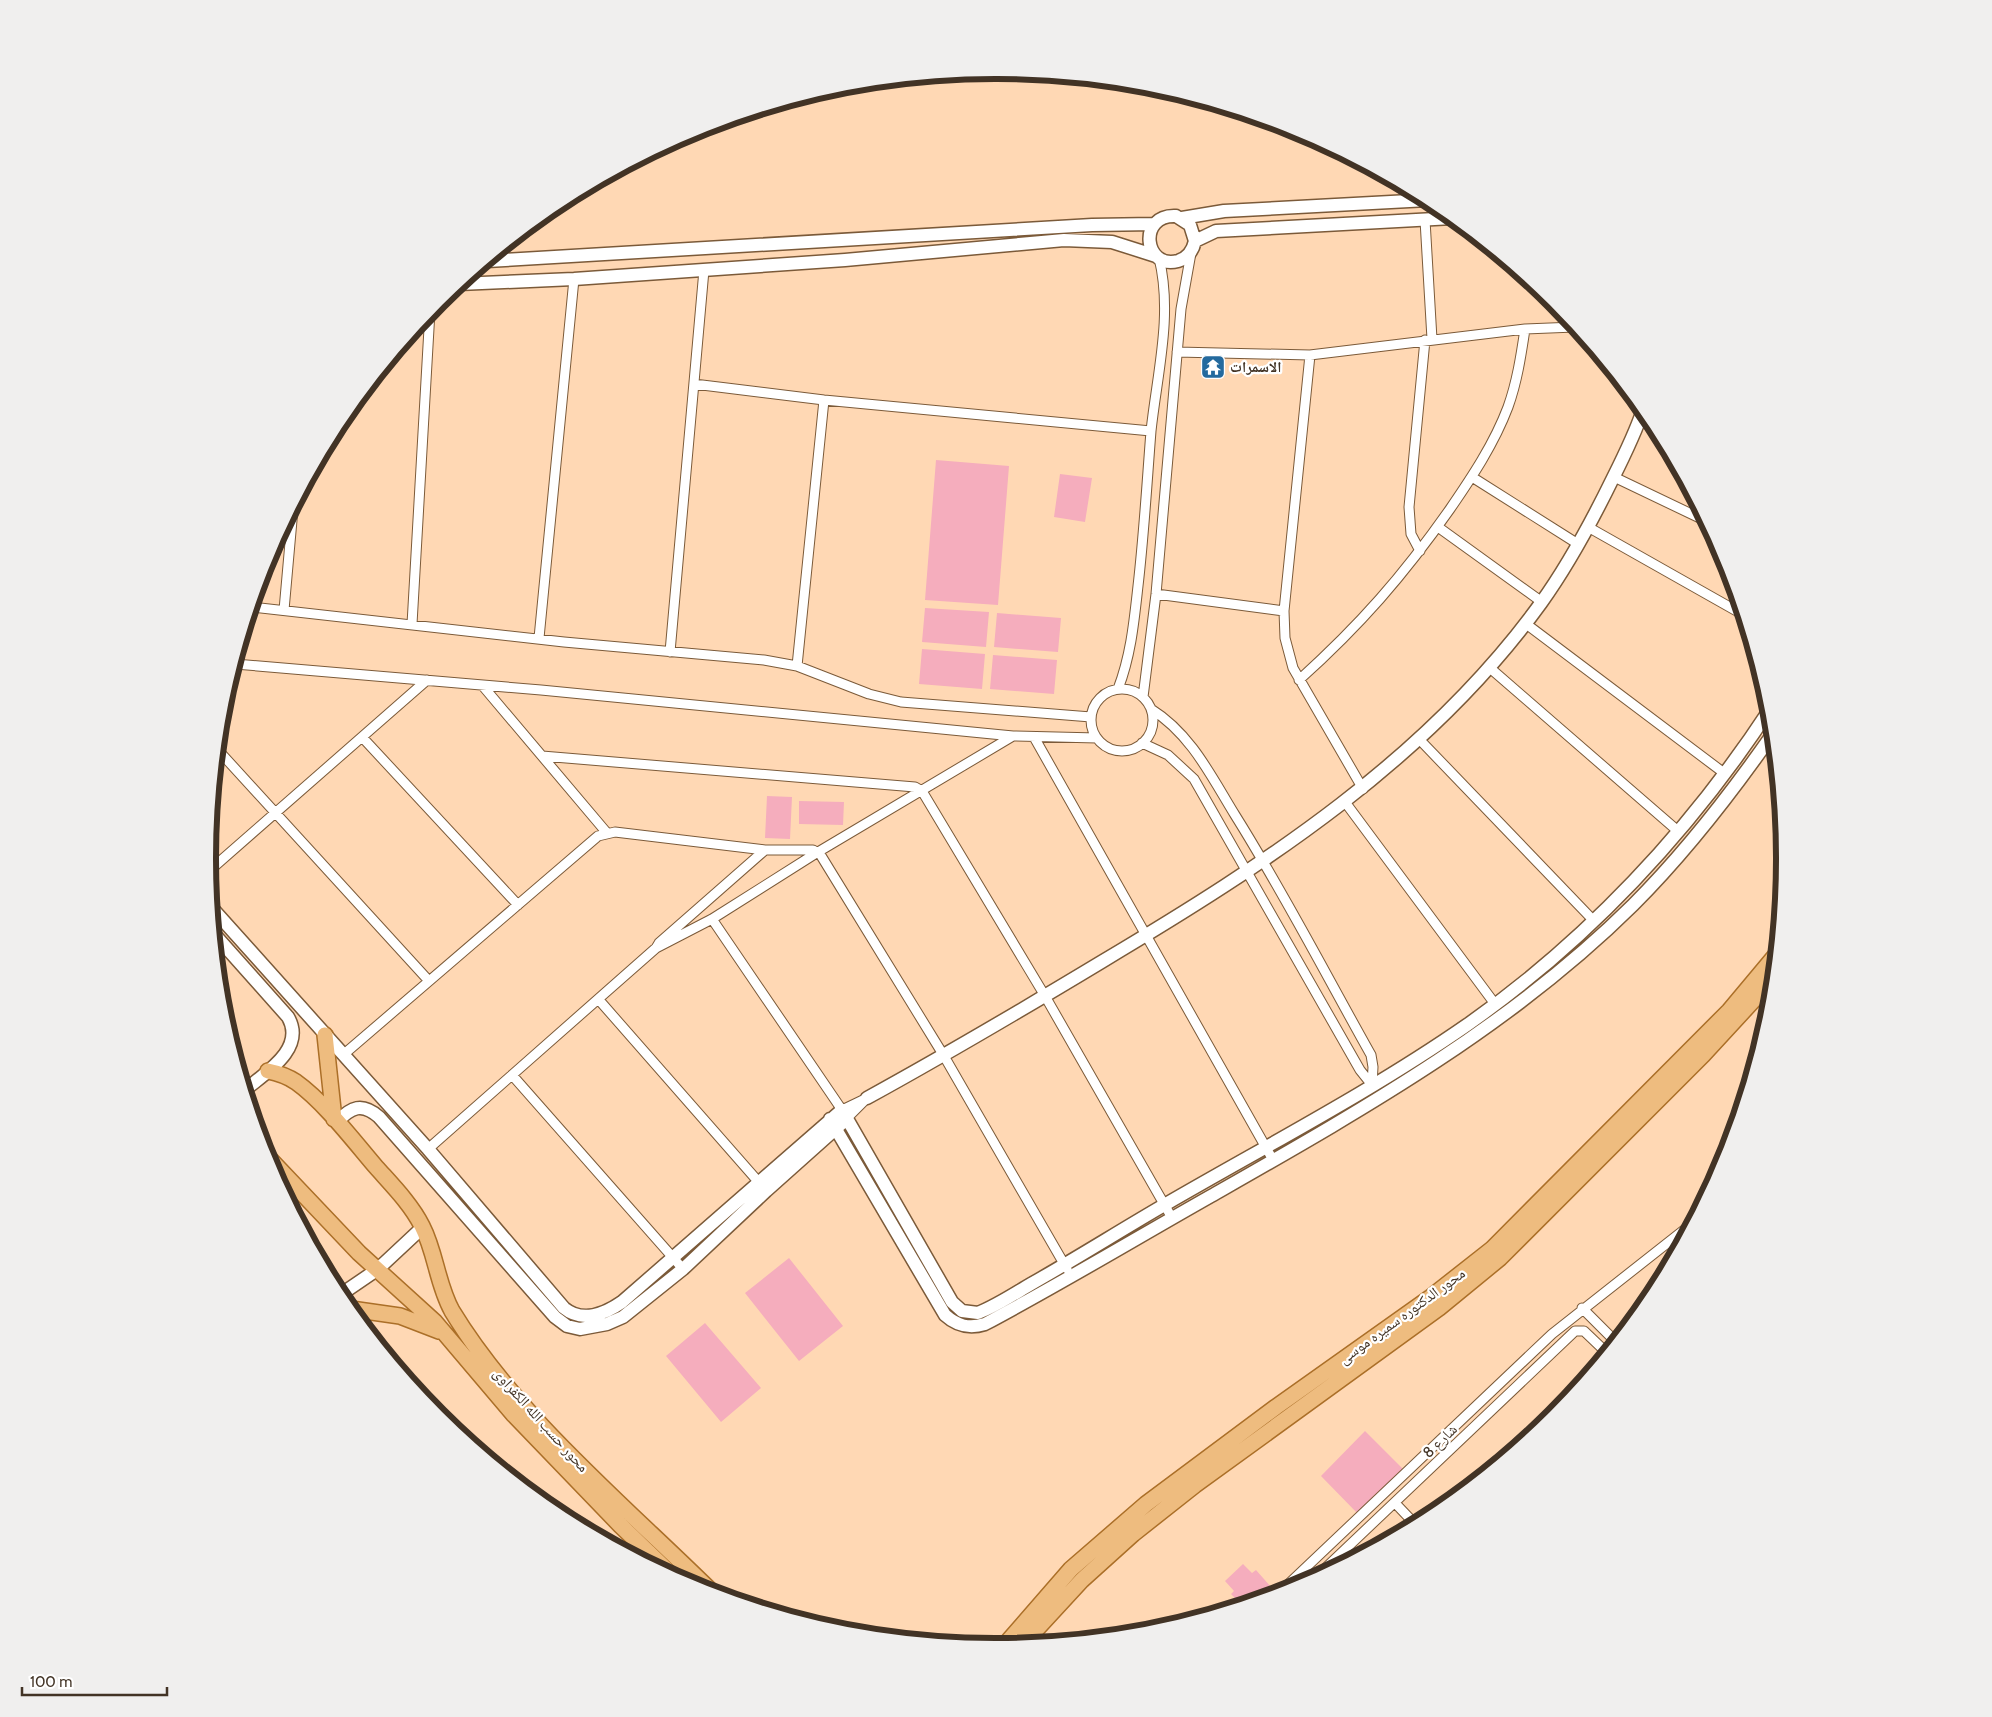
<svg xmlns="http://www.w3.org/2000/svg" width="1992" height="1717" font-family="Cabin,'Noto Naskh Arabic',sans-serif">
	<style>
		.green { fill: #f5adbd }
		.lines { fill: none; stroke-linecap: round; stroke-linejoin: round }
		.street-casing { stroke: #7b5a39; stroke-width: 11 }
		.secondary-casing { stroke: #7b5a39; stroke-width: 15 }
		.primary-casing { stroke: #ab6f28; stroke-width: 18 }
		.street { stroke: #fff; stroke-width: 9 }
		.secondary { stroke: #fff; stroke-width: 12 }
		.primary { stroke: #eebc7f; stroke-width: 15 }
		.labels { text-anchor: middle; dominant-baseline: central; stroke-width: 4.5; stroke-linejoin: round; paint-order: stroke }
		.poi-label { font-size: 15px; font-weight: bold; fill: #423325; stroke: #fff; text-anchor: start }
		.street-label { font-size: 15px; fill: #423325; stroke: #fff }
		.rim { fill: none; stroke: #423325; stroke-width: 6 }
	</style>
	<rect width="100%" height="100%" fill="#ffd8b4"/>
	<path class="green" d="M936,460L1009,466L998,605L925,600Z
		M1060,474L1092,478L1085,522L1054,517Z
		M925,608L989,612L986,647L922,642Z
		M997,613L1061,618L1058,652L994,647Z
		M922,649L985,654L982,689L919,684Z
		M993,655L1057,660L1054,694L990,689Z
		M767,796L792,797L790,839L765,838Z
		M799,801L844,802L843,825L799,824Z
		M789,1258L843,1326L799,1361L745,1293Z
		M705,1323L761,1388L721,1422L666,1356Z
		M1365,1431L1404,1470L1359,1515L1321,1476Z
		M1243,1564L1252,1573L1256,1570L1271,1587L1258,1599L1241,1604L1231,1594L1234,1591L1225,1581Z"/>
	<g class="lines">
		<defs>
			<path id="street" d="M1425,220L1432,339
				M1177,352L1310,355L1525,329L1575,327
				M1310,355L1284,611L1285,638L1293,668L1363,789
				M694,384L824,400L1151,431
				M1472,477L1578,544
				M1614,477L1706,521
				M1438,527L1542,602
				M1588,527L1742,614
				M1420,551L1411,534L1409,507L1425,340
				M1156,594L1284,611
				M252,607L564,642L764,660L797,666L869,694L901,702L1091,717
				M284,610L293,509
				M1525,623L1724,773
				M412,624L430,311
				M539,638L574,279
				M670,652L704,270
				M235,664L541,690L1013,736L1097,738
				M797,666L824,400
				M1490,668L1679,832
				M1299,680C1360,625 1403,576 1450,509C1472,477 1494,444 1508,407C1517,382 1521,356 1525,329
				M482,685L607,833
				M1118,689C1131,655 1134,622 1138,586C1144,534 1147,482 1151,431C1157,374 1173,315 1159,258
				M1091 720a31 31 0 1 1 62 0a31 31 0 1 1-62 0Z
				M1143,697L1156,594L1181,309L1191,253
				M1151,709C1191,734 1211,776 1235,815C1284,893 1326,975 1371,1055L1373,1067L1372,1085
				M362,737L518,905
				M1034,737L1273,1160
				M1419,739L1593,920
				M1142,743L1168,755L1194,779L1360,1070L1372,1085
				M218,750L429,981
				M542,756L915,787L922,791L1045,996L1172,1218
				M1345,802L1495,1004
				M209,871L427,680
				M712,919L842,1110L867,1098
				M656,948L659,943L765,850
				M599,1000L763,1187
				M343,1055L598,836L615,832L765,850H813L820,854L944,1056L1067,1269
				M512,1075L683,1269
				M846,1119L867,1098
				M428,1149L656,948L712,919L818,852L1013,736
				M1582,1308L1615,1341
				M1395,1503L1415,1524
				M1315,1578L1575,1331H1584L1606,1352
				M1279,1593L1552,1334L1689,1226"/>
			<path id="secondary" d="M1182,218L1224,211L1428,200
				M1195,241L1190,225L1176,216C1137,214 1144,270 1178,261C1188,258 1193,250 1195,241L1216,231L1453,218
				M487,261L1092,225L1154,224
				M459,284L574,279L845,260L1064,240L1112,242L1156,256
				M212,908L428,1149L564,1308C582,1323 605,1314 622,1302L842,1110L952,1302L962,1311L978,1313C996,1306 1014,1294 1031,1284C1077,1258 1121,1230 1166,1204C1266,1146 1372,1091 1467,1025C1587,941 1690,831 1770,709
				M215,935L288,1017C306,1048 267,1072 246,1089
				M867,1098C947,1054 1025,1008 1103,961C1266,864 1428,759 1541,603C1569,564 1592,521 1613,478C1624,456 1635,434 1643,410
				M830,1119L945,1315C957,1326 969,1329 985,1324C1062,1283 1135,1239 1211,1196C1360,1111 1510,1027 1633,905C1685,853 1730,795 1772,735
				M337,1122C351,1107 362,1102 379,1117L555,1317L567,1326L580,1329L607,1324L623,1317L683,1269L766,1191L841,1124
				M340,1295L378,1269L423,1227"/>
			<path id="primary" d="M325,1035L334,1119
				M268,1071C278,1073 287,1076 296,1082C324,1102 353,1140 376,1167C392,1185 411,1204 422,1226C436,1253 437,1284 452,1311C515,1415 626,1507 713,1593
				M265,1154L359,1253L435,1322L513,1414L620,1525L673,1576
				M351,1309L400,1316L439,1331
				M1023,1644L1082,1580L1133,1534L1195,1485L1439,1308L1500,1258L1703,1055L1772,980
				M1004,1646L1071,1569L1146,1504L1276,1407L1431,1297L1492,1249L1729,1011L1775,956"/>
		</defs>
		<use href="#street" class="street-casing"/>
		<use href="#secondary" class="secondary-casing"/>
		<use href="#primary" class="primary-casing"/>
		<use href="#street" class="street"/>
		<use href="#secondary" class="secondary"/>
		<use href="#primary" class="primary"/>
	</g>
	<defs>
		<symbol id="temple-square" viewBox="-11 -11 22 22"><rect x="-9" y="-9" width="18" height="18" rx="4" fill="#246a9e" stroke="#fff"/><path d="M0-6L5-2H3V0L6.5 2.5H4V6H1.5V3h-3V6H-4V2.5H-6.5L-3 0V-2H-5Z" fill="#fff"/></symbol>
	</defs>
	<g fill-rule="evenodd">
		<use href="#temple-square" x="1199" y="353" width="28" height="28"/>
	</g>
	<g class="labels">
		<g class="poi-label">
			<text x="1230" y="367">الاسمرات</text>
		</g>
		<g class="street-label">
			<text transform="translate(1402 1316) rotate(-36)">محور الدكتوره سميره موسى</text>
			<text transform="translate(541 1420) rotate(48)">محور حسب الله الكفراوى</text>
			<text transform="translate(1440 1441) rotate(-44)">شارع 8</text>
		</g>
	</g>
	<path d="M0 0H1992V1717H0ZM995 79H997A779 779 0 0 1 1776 858V859A779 779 0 0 1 997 1638H995A779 779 0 0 1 216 859V858A779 779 0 0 1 995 79Z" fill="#f0efee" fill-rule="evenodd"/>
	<path class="rim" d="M995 79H997A779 779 0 0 1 1776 858V859A779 779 0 0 1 997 1638H995A779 779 0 0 1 216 859V858A779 779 0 0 1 995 79Z"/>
	<path d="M22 1687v8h145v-8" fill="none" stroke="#423325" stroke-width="2.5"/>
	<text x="30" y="1687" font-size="15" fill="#423325" stroke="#ffffff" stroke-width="4" paint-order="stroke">100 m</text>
</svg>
